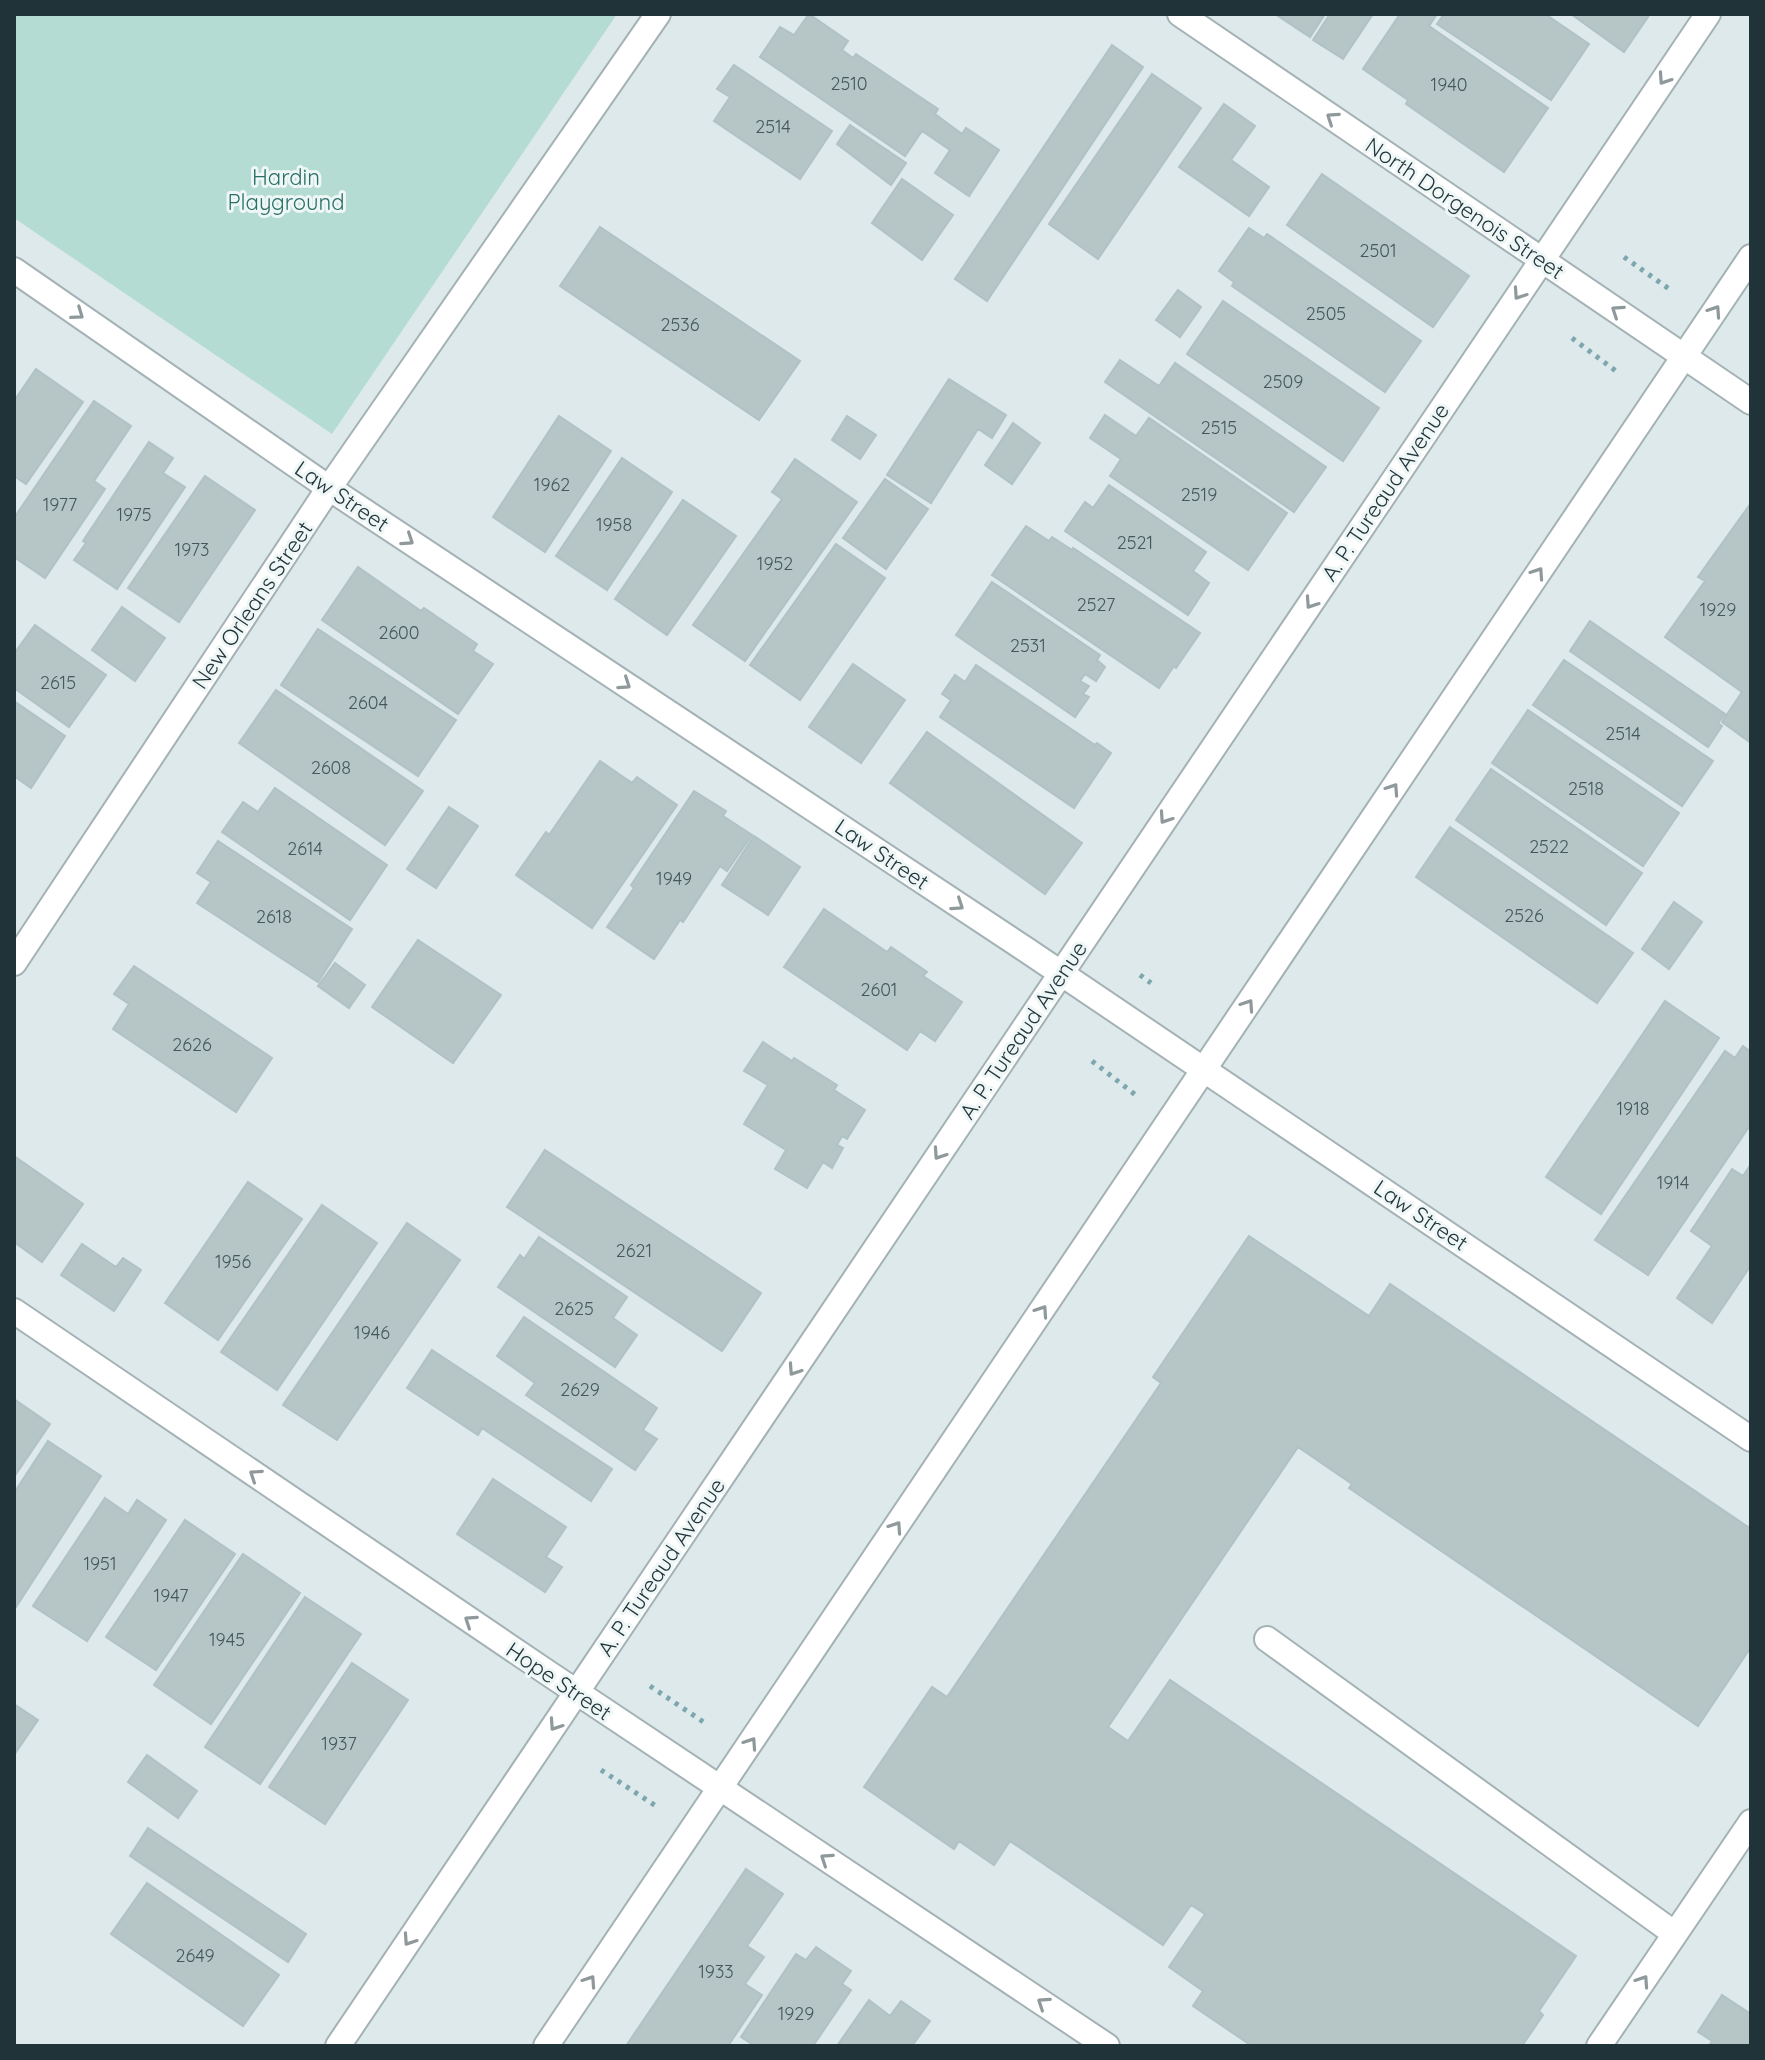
<svg xmlns="http://www.w3.org/2000/svg" width="1765" height="2060" font-family="Quicksand,sans-serif">
	<style>
		.green { fill: #b5dcd2 }
		.building { fill: #b6c6c7; stroke: #b0c2c3; stroke-width: 2 }
		.lines { fill: none; stroke-linecap: round; stroke-linejoin: round }
		.minor-casing { stroke: #a4b2b5; stroke-width: 28 }
		.path { stroke: #7da6ae; stroke-width: 5; stroke-dasharray: 4 6; stroke-linecap: butt }
		.minor { stroke: #fff; stroke-width: 24 }
		.oneway { stroke: #8f999c }
		.labels { text-anchor: middle; dominant-baseline: central; stroke-width: 6; stroke-linejoin: round; paint-order: stroke }
		.number-label { font-size: 18px; fill: #45585c }
		.park-label { font-size: 22px; fill: #297067; stroke: #eef6f6 }
		.street-label { font-size: 22px; fill: #1f3339; stroke: #eef6f6 }
	</style>
	<rect width="100%" height="100%" fill="#dde9ea"/>
	<path class="green" d="M14,14H617L332,434L14,218Z"/>
	<path class="building" d="M809,14L848,41L842,50L853,58L856,54L938,109L935,114L962,134L966,128L999,150L969,196L935,173L950,150L922,131L905,156L760,57L780,27L794,35Z
		M1275,14H1325L1310,37Z
		M1330,14H1373L1343,59L1313,40Z
		M1400,14H1437L1429,26L1548,108L1504,172L1406,104L1408,100L1363,69Z
		M1444,14H1545L1589,44L1551,100L1437,24Z
		M1571,14H1650L1624,52Z
		M1112,45L1143,67L987,301L955,279Z
		M734,65L832,131L800,179L714,121L730,97L717,89Z
		M1152,74L1201,108L1098,259L1049,224Z
		M1224,104L1255,126L1231,160L1269,187L1249,216L1179,167Z
		M850,125L906,163L891,185L837,144Z
		M1322,174L1469,276L1433,327L1287,225Z
		M902,179L953,215L922,260L872,223Z
		M600,227L800,361L759,420L560,286Z
		M1249,228L1264,238L1267,234L1421,341L1385,392L1232,286L1234,282L1219,271Z
		M1178,290L1201,307L1180,337L1156,320Z
		M1223,301L1379,408L1343,461L1187,354Z
		M1120,360L1159,386L1175,363L1326,467L1294,512L1105,382Z
		M36,369L83,402L26,484L14,476V401Z
		M949,379L1006,415L992,438L978,429L931,503L887,475Z
		M94,401L131,426L94,481L105,489L45,578L14,557V518Z
		M1105,415L1136,436L1149,418L1287,513L1248,570L1110,476L1121,459L1090,438Z
		M559,416L611,451L545,552L493,517Z
		M847,416L876,435L860,459L832,440Z
		M1013,423L1040,443L1012,484L985,465Z
		M149,442L173,458L163,473L185,487L117,589L74,560L86,543L83,541Z
		M622,458L672,492L607,590L556,556Z
		M795,459L857,502L745,661L693,625L782,499L772,492Z
		M205,476L255,510L179,622L128,588Z
		M885,479L928,509L886,569L843,538Z
		M1109,485L1206,552L1193,571L1209,583L1188,615L1065,531L1085,502L1093,508Z
		M683,500L736,536L667,635L615,599Z
		M1751,503V743L1722,722L1742,692L1665,637L1705,581L1698,577Z
		M1026,526L1049,541L1052,537L1072,550L1073,548L1200,633L1176,668L1174,666L1159,688L992,575Z
		M836,544L885,578L800,700L750,665Z
		M358,567L421,611L424,608L477,644L473,651L493,664L458,714L322,620Z
		M992,582L1100,655L1097,660L1105,667L1096,681L1085,674L1080,681L1089,686L1083,694L1089,697L1075,717L956,635Z
		M122,607L165,638L135,681L92,650Z
		M1590,621L1725,714L1718,723L1722,726L1708,747L1570,651Z
		M35,625L106,675L69,727L14,688V650L16,651Z
		M318,629L456,720L418,776L281,685Z
		M1564,660L1713,761L1682,806L1533,705Z
		M853,664L905,700L861,763L809,727Z
		M976,665L1095,745L1097,743L1111,753L1074,808L940,717L951,700L942,694L955,675L965,682Z
		M276,690L423,791L385,845L239,743Z
		M14,701L65,736L31,788L14,776Z
		M1528,710L1679,813L1643,866L1492,763Z
		M927,732L1082,843L1045,894L890,783Z
		M600,761L632,783L637,777L677,805L592,928L516,875L546,832L549,835Z
		M1491,769L1642,873L1606,925L1456,820Z
		M275,788L387,865L350,920L222,832L243,802L258,812Z
		M694,791L726,811L723,816L752,835L727,871L720,866L683,922L680,920L654,959L607,927L634,888L631,885Z
		M449,807L478,826L436,888L407,869Z
		M1450,827L1633,953L1597,1003L1416,877Z
		M754,836L800,867L768,915L722,885Z
		M218,841L352,929L318,982L197,903L211,882L197,873Z
		M1674,902L1702,922L1669,969L1642,949Z
		M824,909L887,952L891,947L927,972L923,976L962,1002L935,1041L920,1031L907,1050L784,967Z
		M418,940L501,995L453,1063L372,1007Z
		M335,963L365,985L349,1008L318,986Z
		M134,966L272,1058L236,1112L113,1029L129,1004L114,994Z
		M1665,1001L1719,1038L1601,1214L1546,1177Z
		M763,1042L792,1061L794,1058L837,1085L834,1090L865,1110L847,1139L842,1136L837,1145L843,1148L832,1168L823,1162L807,1188L775,1169L786,1150L744,1124L768,1085L744,1071Z
		M1743,1046L1751,1052V1124L1648,1275L1595,1240L1725,1051L1735,1058Z
		M545,1150L761,1293L722,1351L507,1207Z
		M14,1156L83,1204L42,1262L14,1242Z
		M1751,1164V1265L1712,1323L1677,1298L1712,1246L1691,1231L1732,1169L1743,1176Z
		M248,1182L302,1219L218,1340L165,1303Z
		M322,1205L377,1243L277,1390L221,1352Z
		M407,1223L460,1260L337,1440L283,1405Z
		M1249,1236L1369,1316L1390,1284L1751,1529V1647L1698,1726L1349,1488L1352,1484L1298,1447L1108,1727L1128,1741L1170,1680L1576,1956L1539,2011L1543,2015L1522,2046H1252L1193,2006L1203,1991L1169,1967L1205,1914L1191,1905L1163,1945L1010,1841L994,1865L959,1841L954,1849L864,1787L932,1687L947,1697L1161,1383L1153,1377Z
		M539,1237L627,1297L613,1318L637,1335L615,1367L498,1287L520,1255L524,1259Z
		M82,1244L116,1267L123,1258L141,1270L114,1311L61,1275Z
		M524,1317L657,1408L643,1430L657,1439L635,1470L526,1395L535,1383L497,1356Z
		M432,1350L612,1469L591,1501L482,1428L478,1435L407,1388Z
		M14,1399L50,1424L14,1477Z
		M48,1441L101,1476L14,1610V1493Z
		M493,1479L566,1527L546,1557L562,1567L545,1592L457,1534Z
		M105,1498L128,1514L137,1500L166,1520L87,1641L33,1606Z
		M185,1520L235,1554L156,1670L106,1637Z
		M243,1554L300,1593L211,1724L154,1685Z
		M305,1597L361,1634L260,1784L205,1747Z
		M352,1663L408,1700L325,1824L269,1787Z
		M14,1704L38,1720L14,1755Z
		M147,1755L197,1791L178,1818L128,1782Z
		M148,1828L306,1934L288,1962L130,1856Z
		M746,1869L783,1894L747,1946L764,1957L745,1984L762,1995L728,2046H626Z
		M147,1883L279,1975L243,2026L111,1934Z
		M816,1947L851,1971L842,1984L851,1990L813,2046H755L741,2037L796,1954L806,1960Z
		M1722,1995L1751,2014V2046H1709L1712,2041L1698,2032Z
		M869,2000L890,2016L901,2001L930,2021L912,2046H837Z"/>
	<g class="lines">
		<defs>
			<path id="minor" d="M1180,14L1751,402
				M14,270L329,488L1028,951L1751,1439
				M14,963L329,488L658,14
				M14,1311L548,1673L1107,2046
				M1267,1639L1675,1934
				M338,2046L1708,14
				M546,2046L1751,257
				M1599,2046L1751,1822"/>
		</defs>
		<use href="#minor" class="minor-casing"/>
		<path class="path" d="M1624,257L1672,291
			M1572,338L1616,371
			M1140,975L1151,983
			M1092,1061L1137,1096
			M650,1686L708,1725
			M601,1770L656,1806"/>
		<use href="#minor" class="minor"/>
	</g>
	<defs><path id="oneway-chevron" d="M-2-3.5L2.5 0L-2 3.5" fill="none" stroke-width="1.6" stroke-linecap="round" stroke-linejoin="round" transform="scale(2)"/></defs>
	<g class="oneway">
		<use href="#oneway-chevron" transform="translate(1664 79) rotate(124)"/>
		<use href="#oneway-chevron" transform="translate(1332 118) rotate(-146)"/>
		<use href="#oneway-chevron" transform="translate(1519 294) rotate(124)"/>
		<use href="#oneway-chevron" transform="translate(1617 311) rotate(-146)"/>
		<use href="#oneway-chevron" transform="translate(1715 311) rotate(-56)"/>
		<use href="#oneway-chevron" transform="translate(78 314) rotate(35)"/>
		<use href="#oneway-chevron" transform="translate(408 540) rotate(34)"/>
		<use href="#oneway-chevron" transform="translate(1538 573) rotate(-56)"/>
		<use href="#oneway-chevron" transform="translate(1311 603) rotate(124)"/>
		<use href="#oneway-chevron" transform="translate(625 684) rotate(34)"/>
		<use href="#oneway-chevron" transform="translate(1393 789) rotate(-56)"/>
		<use href="#oneway-chevron" transform="translate(1165 818) rotate(124)"/>
		<use href="#oneway-chevron" transform="translate(958 905) rotate(34)"/>
		<use href="#oneway-chevron" transform="translate(1248 1005) rotate(-56)"/>
		<use href="#oneway-chevron" transform="translate(939 1154) rotate(124)"/>
		<use href="#oneway-chevron" transform="translate(1042 1311) rotate(-56)"/>
		<use href="#oneway-chevron" transform="translate(794 1370) rotate(124)"/>
		<use href="#oneway-chevron" transform="translate(255 1475) rotate(-146)"/>
		<use href="#oneway-chevron" transform="translate(896 1527) rotate(-56)"/>
		<use href="#oneway-chevron" transform="translate(470 1621) rotate(-146)"/>
		<use href="#oneway-chevron" transform="translate(555 1725) rotate(124)"/>
		<use href="#oneway-chevron" transform="translate(751 1743) rotate(-56)"/>
		<use href="#oneway-chevron" transform="translate(826 1859) rotate(-146)"/>
		<use href="#oneway-chevron" transform="translate(409 1940) rotate(124)"/>
		<use href="#oneway-chevron" transform="translate(590 1981) rotate(-56)"/>
		<use href="#oneway-chevron" transform="translate(1643 1981) rotate(-56)"/>
		<use href="#oneway-chevron" transform="translate(1043 2003) rotate(-146)"/>
	</g>
	<g class="labels">
		<g class="number-label">
			<text x="849" y="83">2510</text>
			<text x="1449" y="84">1940</text>
			<text x="773" y="126">2514</text>
			<text x="1378" y="250">2501</text>
			<text x="1326" y="313">2505</text>
			<text x="680" y="324">2536</text>
			<text x="1283" y="381">2509</text>
			<text x="1219" y="427">2515</text>
			<text x="552" y="484">1962</text>
			<text x="1199" y="494">2519</text>
			<text x="60" y="504">1977</text>
			<text x="134" y="514">1975</text>
			<text x="614" y="524">1958</text>
			<text x="1135" y="542">2521</text>
			<text x="192" y="549">1973</text>
			<text x="775" y="563">1952</text>
			<text x="1096" y="604">2527</text>
			<text x="1718" y="609">1929</text>
			<text x="399" y="632">2600</text>
			<text x="1028" y="645">2531</text>
			<text x="58" y="682">2615</text>
			<text x="368" y="702">2604</text>
			<text x="1623" y="733">2514</text>
			<text x="331" y="767">2608</text>
			<text x="1586" y="788">2518</text>
			<text x="1549" y="846">2522</text>
			<text x="305" y="848">2614</text>
			<text x="674" y="878">1949</text>
			<text x="1524" y="915">2526</text>
			<text x="274" y="916">2618</text>
			<text x="879" y="989">2601</text>
			<text x="192" y="1044">2626</text>
			<text x="1633" y="1108">1918</text>
			<text x="1673" y="1182">1914</text>
			<text x="634" y="1250">2621</text>
			<text x="233" y="1261">1956</text>
			<text x="574" y="1308">2625</text>
			<text x="372" y="1332">1946</text>
			<text x="580" y="1389">2629</text>
			<text x="100" y="1563">1951</text>
			<text x="171" y="1595">1947</text>
			<text x="227" y="1639">1945</text>
			<text x="339" y="1743">1937</text>
			<text x="195" y="1955">2649</text>
			<text x="716" y="1971">1933</text>
			<text x="796" y="2013">1929</text>
		</g>
		<g class="park-label">
			<text x="286" y="177">Hardin<tspan x="286" dy="25">Playground</tspan></text>
		</g>
		<g class="street-label">
			<text transform="translate(1465 208) rotate(34)">North Dorgenois Street</text>
			<text transform="translate(1385 492) rotate(-56)">A. P. Tureaud Avenue</text>
			<text transform="translate(342 496) rotate(34)">Law Street</text>
			<text transform="translate(252 605) rotate(-56)">New Orleans Street</text>
			<text transform="translate(882 854) rotate(34)">Law Street</text>
			<text transform="translate(1023 1030) rotate(-56)">A. P. Tureaud Avenue</text>
			<text transform="translate(1421 1215) rotate(34)">Law Street</text>
			<text transform="translate(661 1567) rotate(-56)">A. P. Tureaud Avenue</text>
			<text transform="translate(559 1681) rotate(34)">Hope Street</text>
		</g>
	</g>
	<rect width="1765" height="2060" fill="none" stroke="#1f3339" stroke-width="32"/>
</svg>
